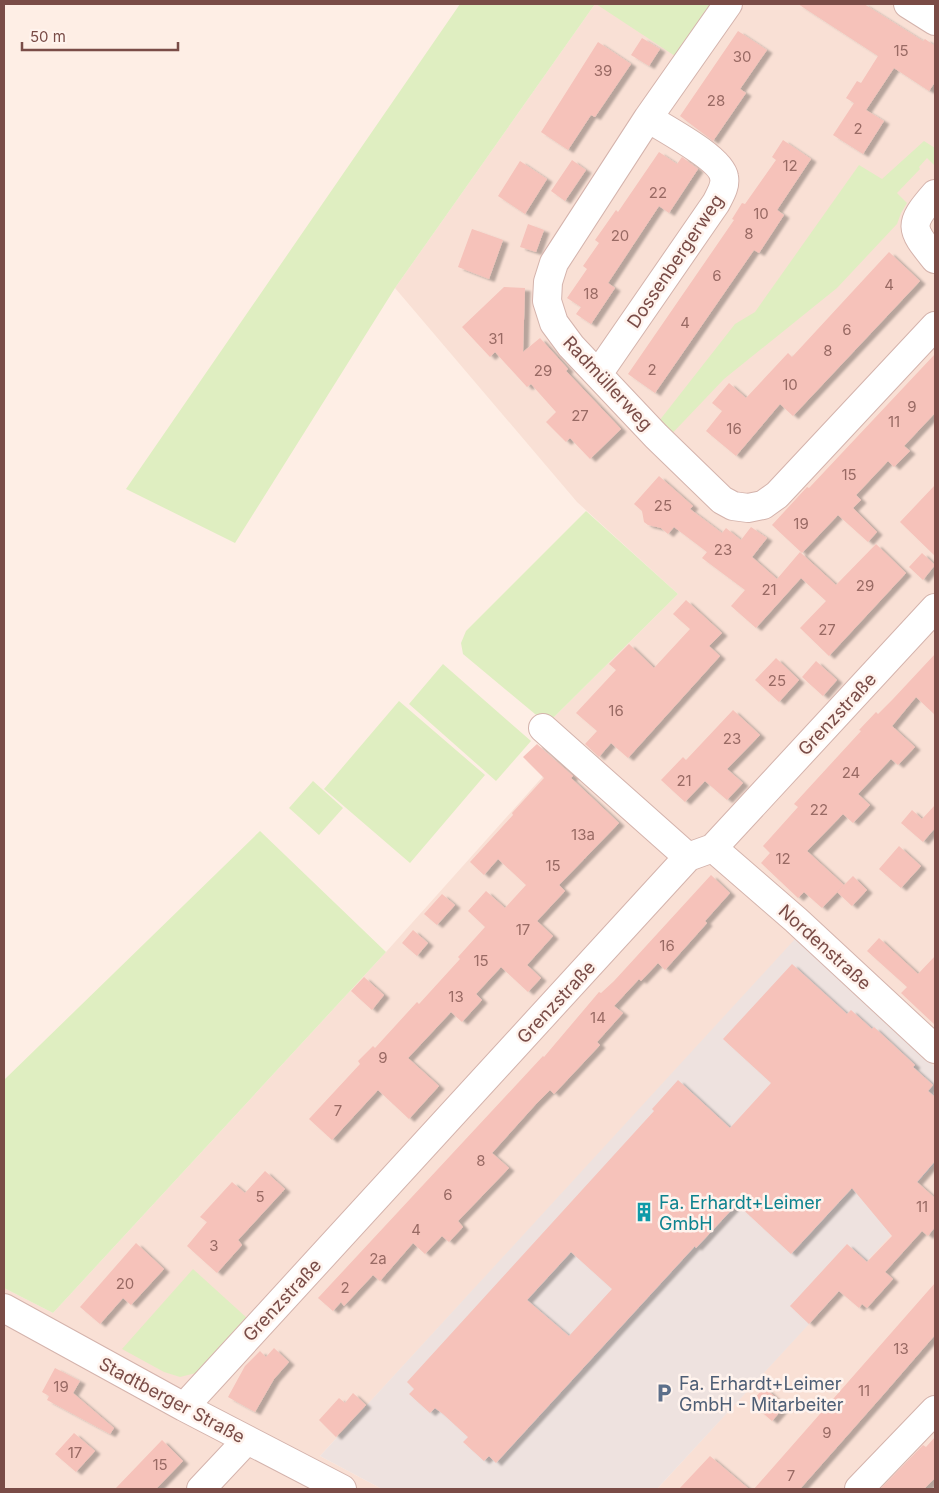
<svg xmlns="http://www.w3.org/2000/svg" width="939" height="1493" font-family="Inter,sans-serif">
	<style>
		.residential { fill: #f9e0d5 }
		.industrial { fill: #eee2df }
		.green { fill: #dfeec1 }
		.building { fill: #f6c2ba; fill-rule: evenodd; filter: url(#shadow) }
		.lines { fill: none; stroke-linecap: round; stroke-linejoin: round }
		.minor-casing { stroke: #d4b3ac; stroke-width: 30 }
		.minor { stroke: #fff; stroke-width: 28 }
		.labels { text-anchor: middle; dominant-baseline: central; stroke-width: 5; stroke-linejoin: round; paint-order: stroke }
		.number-label { font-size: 15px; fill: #996a64 }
		.street-label { font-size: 18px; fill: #7a4c47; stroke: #fff3ed }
		.culture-label { font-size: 18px; fill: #0d838f; stroke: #fff3ed; text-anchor: start }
		.service-label { font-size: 18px; fill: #4e5e75; stroke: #fff3ed; text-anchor: start }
	</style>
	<defs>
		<filter id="shadow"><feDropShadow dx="5.5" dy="3" stdDeviation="1" flood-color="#0004"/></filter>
	</defs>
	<rect width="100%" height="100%" fill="#feeee5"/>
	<path class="residential" d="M595,4H935V1067L796,940L320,1456L382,1489H4V1288L53,1313L386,952L563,754L543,728L678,594L577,502L395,288Z
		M935,1164V1489H657L892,1233L881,1223Z"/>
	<path class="industrial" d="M795,939L935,1067V1164L882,1222L893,1233L657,1489H382L320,1456Z"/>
	<path class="green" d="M460,4H595L395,288L235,543L126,489Z
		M596,4H714L678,58Z
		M924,141L935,148V166L927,158L919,167L920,169L897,193L907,203L901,213L897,224L837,288L724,379L664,442L652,430L735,324L755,312L859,165L882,179Z
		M586,511L678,594L547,724L463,654L461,643L466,631Z
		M443,664L531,741L496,781L409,704Z
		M399,701L485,775L410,863L324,789Z
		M313,781L343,808L319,835L289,808Z
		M260,831L386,952L53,1313L4,1288V1080Z
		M193,1269L247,1318L196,1373L180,1377L164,1372L122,1349Z"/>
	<path class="building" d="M798,4H864L923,41L925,39L935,46V82L929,91L894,68L866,110L884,121L863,154L833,135L854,103L846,98L857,81L861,83L878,56Z
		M738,31L767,50L740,89L746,93L713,141L680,116Z
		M642,38L660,49L649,66L631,55Z
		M598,42L631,64L595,117L591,115L568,150L541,132Z
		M783,140L811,159L777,210L784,215L759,253L754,250L655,393L628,374L734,220L732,219L742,203L745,204L776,160L772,157Z
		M659,152L677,164L682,157L698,169L669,213L659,206L608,283L615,288L591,324L576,314L581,307L567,298L587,269L583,266L599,243L595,240L616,210L618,212Z
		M572,160L586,170L565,201L551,191Z
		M520,161L547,179L525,214L498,196Z
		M528,224L544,230L536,252L520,247Z
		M472,229L503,240L489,279L458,267Z
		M889,252L920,281L793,416L780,404L736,456L706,431L722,411L712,403L729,383L746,398L788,353L792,357Z
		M504,287L525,288L523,352L540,338L568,369L566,371L621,429L590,459L570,438L566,442L546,422L556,412L531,384L527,387L495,352L490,357L462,327Z
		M935,354V413L904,446L910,451L894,467L888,461L856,495L861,500L853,508L877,532L868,542L838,515L802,553L772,525L807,487L809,488Z
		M659,476L693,506L690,509L722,533L726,528L741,540L751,527L767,538L752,557L777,579L800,552L836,585L876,544L906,573L829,656L800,628L826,601L801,578L756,628L731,606L745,590L702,558L707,552L674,527L668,534L661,528L648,525L644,522L642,511L634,504Z
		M935,485V556L900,522Z
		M922,553L935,565L923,580L909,567Z
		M686,600L722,633L709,646L720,656L628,758L611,743L599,757L585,744L597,731L576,713L616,670L609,664L629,644L654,668L690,629L673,614Z
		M935,654V715L916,697L892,726L915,747L898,765L891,759L858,794L870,805L853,823L843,814L807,851L844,885L822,908L804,892L798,898L761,863L770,853L763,846L798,807L794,804L861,731L859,730L876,712L878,714L893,699Z
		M776,658L799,680L779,702L755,680Z
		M816,661L837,680L823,696L802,677Z
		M733,710L760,735L727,769L743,783L727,800L705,781L685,802L661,780L683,757L686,760Z
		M537,744L573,776L571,778L619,823L559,885L565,891L537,921L553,936L527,965L541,978L528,992L501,967L476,994L482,1000L462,1022L451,1012L408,1058L439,1086L409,1119L378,1090L332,1140L309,1119L360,1064L358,1061L373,1046L375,1048L417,1002L419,1004L460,959L458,957L485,927L468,911L486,891L505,908L526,885L498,859L484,875L470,862L513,815L512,813L544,778L523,757Z
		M935,805V828L923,842L901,823L912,810L922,819Z
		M899,846L921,866L901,888L879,869Z
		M711,875L730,893L705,921L707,923L665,970L658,963L641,981L639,979L614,1006L623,1013L597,1042L600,1045L554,1094L550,1090L536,1104L492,1153L509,1168L458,1221L463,1227L449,1242L442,1236L425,1254L413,1243L380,1281L373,1275L344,1306L341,1302L333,1311L318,1298L543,1056L544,1057L599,992L601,993L614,981Z
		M853,876L867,890L852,906L837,892Z
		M442,894L455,905L437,925L424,914Z
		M413,930L428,943L417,956L402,943Z
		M879,938L918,974L935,956V1025L901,993L907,987L867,951Z
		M792,964L847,1014L851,1010L872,1029L874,1027L915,1065L913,1067L933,1085L928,1091L935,1097V1161L917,1182L935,1198V1227L928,1236L922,1231L885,1272L893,1279L867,1308L862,1304L859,1308L839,1291L809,1324L790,1306L847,1244L867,1262L892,1236L852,1188L791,1254L737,1204L696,1248L695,1246L496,1463L489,1456L484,1461L463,1442L468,1437L443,1414L435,1408L430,1413L409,1394L414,1389L407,1382L654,1111L652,1109L678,1080L730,1128L771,1083L723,1039ZM571,1252L612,1289L569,1336L527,1300Z
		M364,977L384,995L372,1010L351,991Z
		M265,1171L285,1189L238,1240L242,1245L217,1273L187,1246L207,1222L200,1217L232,1182L245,1193Z
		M136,1243L164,1269L131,1305L123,1298L100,1324L80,1307Z
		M935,1283V1335L883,1395L800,1489H754Z
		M274,1348L289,1362L274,1379L255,1412L228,1397L245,1366L260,1351L266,1357Z
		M55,1368L80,1381L73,1393L114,1428L110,1434L47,1400L49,1396L42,1392Z
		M764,1387L785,1406L772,1421L751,1403Z
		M353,1393L366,1405L336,1437L319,1420L339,1398L345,1403Z
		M74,1433L95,1451L76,1472L55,1454Z
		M935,1437V1478L924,1489H880L923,1445L926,1447Z
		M162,1440L183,1461L156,1489H115Z
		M710,1456L749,1489H679Z"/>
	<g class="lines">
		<defs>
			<path id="minor" d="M728,4L648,118L554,263L548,282L547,301L554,323L571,346L656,436L722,500L733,506L748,508L763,505L777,495L935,326
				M908,4L935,21
				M935,194C908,225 910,228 935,259
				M598,374L716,203C720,195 726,186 724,177C721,158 665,129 648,118
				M543,728L688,857
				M713,848L796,920L935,1049
				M4,1308L184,1407L342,1489
				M184,1407L688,857L713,848L935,608
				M201,1489L247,1440
				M859,1489L935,1410"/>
		</defs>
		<use href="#minor" class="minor-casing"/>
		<use href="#minor" class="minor"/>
	</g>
	<defs>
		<symbol id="building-bare" viewBox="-9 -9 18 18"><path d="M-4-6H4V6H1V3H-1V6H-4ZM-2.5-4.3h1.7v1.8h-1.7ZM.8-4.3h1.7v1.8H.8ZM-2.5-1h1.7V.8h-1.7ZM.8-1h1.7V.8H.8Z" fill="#0f9aa8" stroke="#fff3ed" stroke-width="2.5" paint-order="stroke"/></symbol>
		<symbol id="parking-bare" viewBox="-9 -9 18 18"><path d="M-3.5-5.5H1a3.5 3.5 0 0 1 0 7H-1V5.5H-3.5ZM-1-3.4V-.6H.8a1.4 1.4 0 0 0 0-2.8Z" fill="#5c6f8a" stroke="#fff3ed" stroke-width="2.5" paint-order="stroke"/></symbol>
	</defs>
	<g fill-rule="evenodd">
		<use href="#building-bare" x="630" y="1198" width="28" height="28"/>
		<use href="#parking-bare" x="650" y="1379" width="28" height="28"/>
	</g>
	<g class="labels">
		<g class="number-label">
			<text x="901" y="50">15</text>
			<text x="742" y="56">30</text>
			<text x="603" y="70">39</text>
			<text x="716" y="100">28</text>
			<text x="858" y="128">2</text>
			<text x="790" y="165">12</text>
			<text x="658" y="192">22</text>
			<text x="761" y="213">10</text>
			<text x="749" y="233">8</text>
			<text x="620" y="235">20</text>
			<text x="717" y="275">6</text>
			<text x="889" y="284">4</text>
			<text x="591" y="293">18</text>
			<text x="685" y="322">4</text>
			<text x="847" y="329">6</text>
			<text x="496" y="338">31</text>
			<text x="828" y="350">8</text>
			<text x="652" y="369">2</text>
			<text x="543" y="370">29</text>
			<text x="790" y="384">10</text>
			<text x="912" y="406">9</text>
			<text x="580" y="415">27</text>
			<text x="894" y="421">11</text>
			<text x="734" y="428">16</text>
			<text x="849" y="474">15</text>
			<text x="663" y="505">25</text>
			<text x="801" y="523">19</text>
			<text x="723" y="549">23</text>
			<text x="865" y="585">29</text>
			<text x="769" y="589">21</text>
			<text x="827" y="629">27</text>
			<text x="777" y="680">25</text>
			<text x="616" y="710">16</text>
			<text x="732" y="738">23</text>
			<text x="851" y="772">24</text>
			<text x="684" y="780">21</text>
			<text x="819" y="809">22</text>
			<text x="583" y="834">13a</text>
			<text x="783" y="858">12</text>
			<text x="553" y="865">15</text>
			<text x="523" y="929">17</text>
			<text x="667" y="945">16</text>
			<text x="481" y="960">15</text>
			<text x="456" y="996">13</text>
			<text x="598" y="1017">14</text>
			<text x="383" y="1057">9</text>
			<text x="338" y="1110">7</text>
			<text x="481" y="1160">8</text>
			<text x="448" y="1194">6</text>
			<text x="260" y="1196">5</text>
			<text x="922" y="1206">11</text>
			<text x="416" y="1229">4</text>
			<text x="214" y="1245">3</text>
			<text x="378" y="1258">2a</text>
			<text x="125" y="1283">20</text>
			<text x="345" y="1287">2</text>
			<text x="901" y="1348">13</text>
			<text x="61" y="1386">19</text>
			<text x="864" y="1390">11</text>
			<text x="827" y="1432">9</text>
			<text x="75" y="1452">17</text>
			<text x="160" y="1464">15</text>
			<text x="791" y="1475">7</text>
		</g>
		<g class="street-label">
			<text transform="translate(675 261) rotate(-56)">Dossenbergerweg</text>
			<text transform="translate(608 383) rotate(47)">Radmüllerweg</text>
			<text transform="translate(837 714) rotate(-47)">Grenzstraße</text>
			<text transform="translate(825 947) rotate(42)">Nordenstraße</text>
			<text transform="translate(556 1002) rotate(-47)">Grenzstraße</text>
			<text transform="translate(282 1300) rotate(-47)">Grenzstraße</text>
			<text transform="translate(172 1400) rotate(28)">Stadtberger Straße</text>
		</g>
		<g class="culture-label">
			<text x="659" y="1202">Fa. Erhardt+Leimer<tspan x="659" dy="21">GmbH</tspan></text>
		</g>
		<g class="service-label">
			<text x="679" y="1383">Fa. Erhardt+Leimer<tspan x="679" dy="21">GmbH - Mitarbeiter</tspan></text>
		</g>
	</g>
	<rect width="939" height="1493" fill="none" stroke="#7a4c47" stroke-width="10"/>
	<path d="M22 42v8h156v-8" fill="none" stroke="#7a4c47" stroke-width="2.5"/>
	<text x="30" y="42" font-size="15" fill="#7a4c47" stroke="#fff3ed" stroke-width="4" paint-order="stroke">50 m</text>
</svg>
